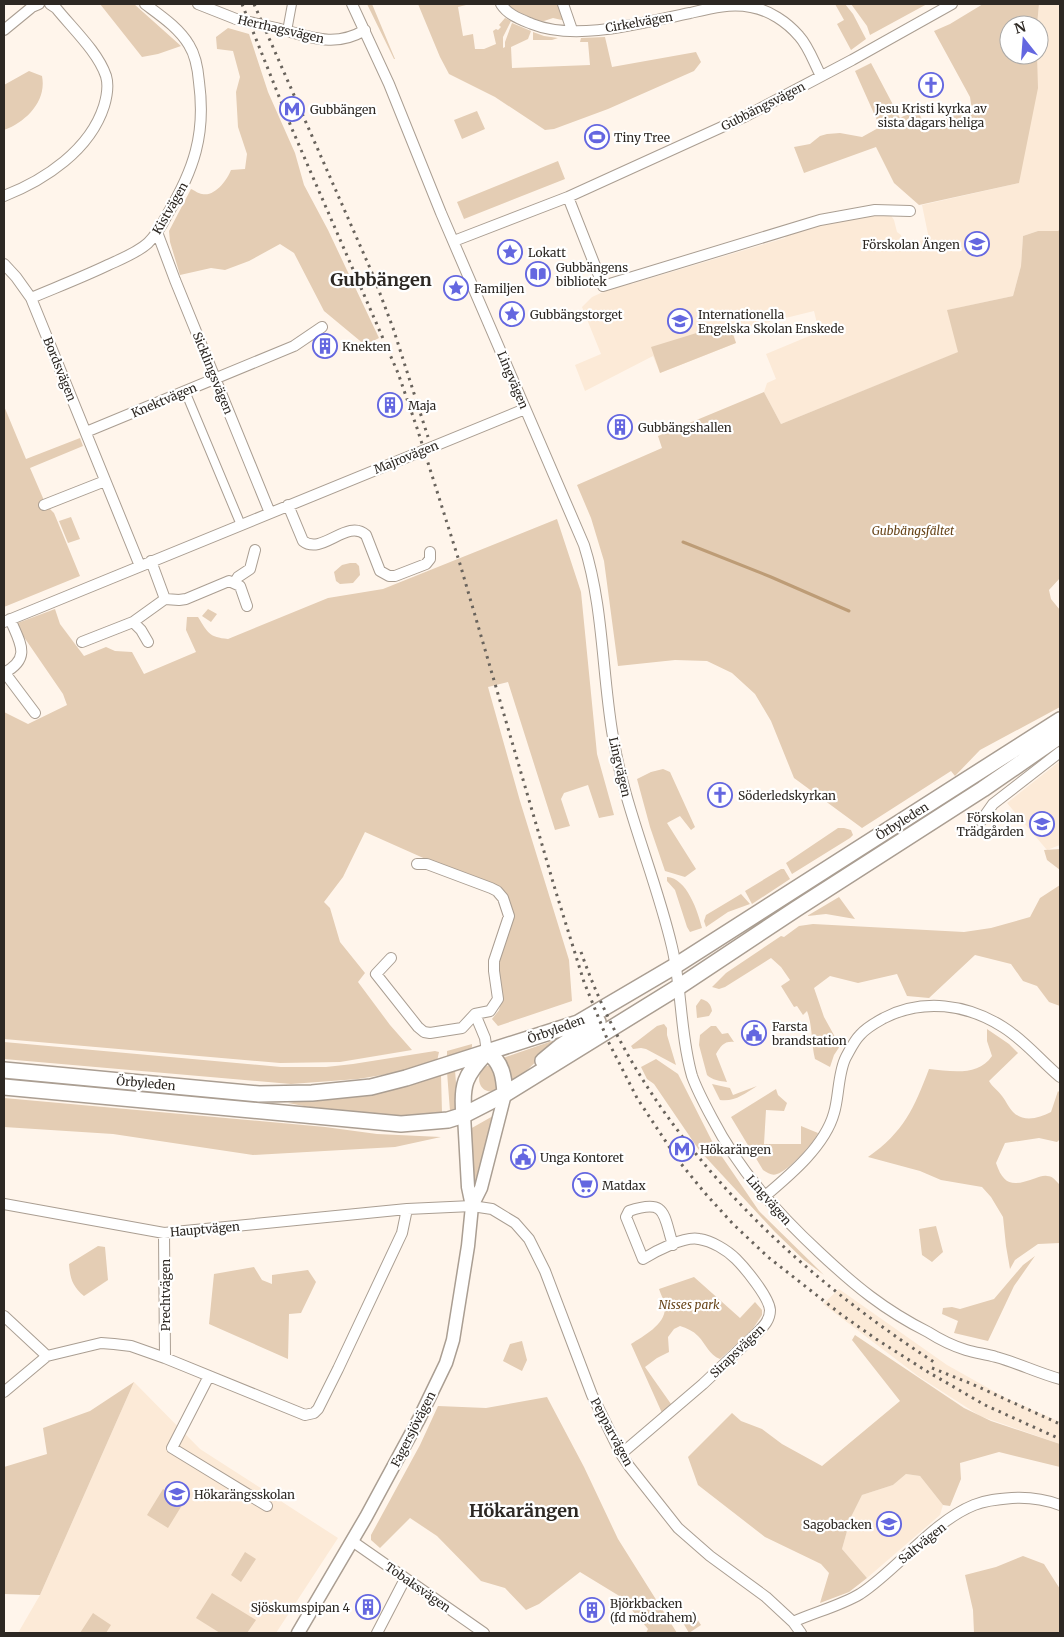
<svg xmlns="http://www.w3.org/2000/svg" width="1064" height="1637" font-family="Merriweather,serif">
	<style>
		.built { fill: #fcead7 }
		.green { fill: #e4cdb4 }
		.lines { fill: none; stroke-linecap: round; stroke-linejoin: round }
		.stream { stroke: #bd9c76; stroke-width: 3 }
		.pedestrian-casing { stroke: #aa9e92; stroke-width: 10 }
		.minor-casing { stroke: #aa9e92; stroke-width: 12 }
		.tertiary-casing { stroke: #aa9e92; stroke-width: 15 }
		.secondary-casing { stroke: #aa9e92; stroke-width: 18 }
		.pedestrian { stroke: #fff; stroke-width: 8 }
		.minor { stroke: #fff; stroke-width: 10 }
		.tertiary { stroke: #fff; stroke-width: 12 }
		.secondary { stroke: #fff; stroke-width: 15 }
		.rail { stroke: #69635c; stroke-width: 3; stroke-dasharray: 2.5 5; stroke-linecap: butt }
		.minor-bridge-casing { stroke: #aa9e92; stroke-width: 12; stroke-linecap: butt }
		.minor-bridge { stroke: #fff; stroke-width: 10 }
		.labels { text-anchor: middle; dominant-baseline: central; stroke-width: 4.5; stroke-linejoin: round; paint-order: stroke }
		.street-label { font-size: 12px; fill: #2d2823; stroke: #fff }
		.poi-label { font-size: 12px; fill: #2d2823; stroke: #fff; text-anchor: start }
		.park-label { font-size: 12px; font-style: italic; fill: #684519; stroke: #fff }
		.district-label { font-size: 18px; font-weight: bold; fill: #2d2823; stroke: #fff }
	</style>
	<rect width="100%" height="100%" fill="#fff5eb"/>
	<path class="built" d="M1039,4H1060V229L1058,231H1038L1023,236L1021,266L1013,296L948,310L959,352L781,424L764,392L767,383L776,379L766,354L819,332L814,311L733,331L736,343L660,373L653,356L585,391L575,365L601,354L582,307L592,297L625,282L631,284L785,238L786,235L821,223L873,214H890L894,220L897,232L901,235L903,244L929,239L922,205L1019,183L1037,55H1039V25H1037Z
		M1060,761V845L1047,850L1007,803Z
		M839,1289L947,1365L1006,1398L1060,1422V1444L980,1416L918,1376L823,1304Z
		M134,1382L200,1449L338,1538L276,1633H18L40,1595Z
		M906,1474L920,1476L943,1505L940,1515L867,1578L842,1549L851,1517L862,1495L893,1485Z"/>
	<path class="green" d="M100,4H134L181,46L158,54L142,57Z
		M367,4H372L395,59H394Z
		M418,4H466V5L458,7L463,36L473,34L475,49H484L496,44L493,31L496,29L498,30L501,27L499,25L505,18L511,21L503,37V48L505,47V42L512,23L531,31L528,39L511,47L512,68L590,65L588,42H580L581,38L605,37L612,67L696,52L701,62L694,71L608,109L554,129L545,130L495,97L449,74L440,57Z
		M507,4H557L566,21L553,18L541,22L516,11Z
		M835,4H845L853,14L866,39L851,50L837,24L844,20Z
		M851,4H927L870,35L867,26Z
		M983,4H1039L1037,25H1009V55H1037L1038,88L1019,183L919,205L894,183L876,147L804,173L794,147L810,144L820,136L827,134L840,133L862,137L880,127L855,71L871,63L900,118L917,109L924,124L972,110L970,97L934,31L950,24Z
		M228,28L249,34L268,92L295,153L304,185L328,230L379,338L365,345L324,311L294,253L280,244L249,261L225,270L211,268L180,275L170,242L169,231L191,189C194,190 199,194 202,194C215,197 227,180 231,170L245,169L247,154L238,127L236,92L240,77L233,51L217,49L216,37Z
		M533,32L544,36L558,38L552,40H533Z
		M29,71L42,76C47,101 26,122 4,130V85Z
		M477,111L485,129L462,139L454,120Z
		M558,161L565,179L464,219L457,202Z
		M1060,229V578L1049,590L1051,599L1060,610V707L980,750L955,776L951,771L862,828L794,778L771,721L755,694L732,673L707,661L675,660L618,666L604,561L591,518L577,485L662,448L658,436L764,392L781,424L958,352L947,310L1013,296L1021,266L1023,236L1038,231H1058Z
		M729,323L736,343L660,373L651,347Z
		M4,406L26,459L80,438L83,446L30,468L46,505L54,513L80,576L4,607Z
		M71,517L80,539L68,543L59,521Z
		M557,519L581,592L597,754L614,815L599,818L588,785L564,793L561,799L570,826L555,830L508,682L488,687L520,801L569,960L572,1001L498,1026L492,1019L499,1010L501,1002L496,969L509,925L502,893L365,832L343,877L324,902L330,908L340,942L365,973L358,982L390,1025L412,1050L340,1062L280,1063L4,1039V712L28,724L67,705L63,694L15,624L55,609L60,624L84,656L106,647L115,651L132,652L144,674L196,652L186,630L187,617H198C208,633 209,637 228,639L328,598L383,589Z
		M350,563H356L359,566L360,575L353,583L340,584L336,581L334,572L342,565Z
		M208,609L217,614L211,622L202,616Z
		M663,769L670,772L695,827L691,830L680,816L667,823L696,869L685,877L665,871L650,827L637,779L651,772Z
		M838,828H844L851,830L853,835L850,838L792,874L786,863Z
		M1060,849V870L1047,860L1044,850Z
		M781,869H784L790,879L752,904L745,891Z
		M667,877C687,878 698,912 702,928L690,932L687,927L675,890L667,881Z
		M1060,885V1006L1049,1002L1037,986L1023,981L1011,964L975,955L929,998L907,996L897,974L858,983L830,976L814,988L824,1017L840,1046L834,1055L830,1067L815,1059C811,1043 813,1027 807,1011L803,1015L797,1006L794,1007L781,986L790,980L781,967L771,958L725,987L719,989L712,987L726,973L781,936L784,937L799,926L813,924L964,932L991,928L1030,917L1040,898Z
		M741,894L750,904L728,912L706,927L704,921L706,915Z
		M839,897L855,919L826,914L807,916Z
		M701,999C708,1001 711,1004 712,1011L709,1016L697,1018L696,1006Z
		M664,1024L667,1028V1035L676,1065L646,1049L641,1048L633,1049L631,1046L657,1026Z
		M711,1026H716L722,1034L728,1033L734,1042C724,1041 721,1046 716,1054L727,1082C720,1081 712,1080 707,1075L699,1045L700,1035Z
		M987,1029L1009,1044L1018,1053L989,1081C992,1087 998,1090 1002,1096C1006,1101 1009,1108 1013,1112C1024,1123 1039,1118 1051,1112L1058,1091L1060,1093V1139L1057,1142L1039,1138L1005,1143L996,1163C1004,1187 1014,1186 1036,1178C1039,1177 1044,1175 1047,1176C1053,1176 1056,1181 1060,1185V1243L1038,1244L1015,1260L1010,1269L1006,1246L1003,1217L991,1197L982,1187L941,1180L920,1171L868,1157C904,1132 914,1108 929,1069C950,1071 978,1077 992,1056L987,1041Z
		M572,1032L549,1049L521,1076L511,1083L503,1058L555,1040Z
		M4,1042L281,1067H326L353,1064L435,1051L439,1052L437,1061L394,1073L358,1079L291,1084L4,1059Z
		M472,1044V1047L469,1050L447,1057V1051Z
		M656,1059L678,1074L714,1145L759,1211L824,1275L804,1260L775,1232L699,1150L654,1084L647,1079L641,1067Z
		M493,1064L500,1086L496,1091C480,1095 474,1078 484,1067Z
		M455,1070L458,1109L450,1111L447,1072Z
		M441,1075L442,1113C395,1121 335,1112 288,1103L419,1082Z
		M712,1084L730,1088L733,1095L757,1086C744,1094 735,1102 720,1100Z
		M776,1089L778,1095L787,1103L784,1111L766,1110L764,1144H801V1126L818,1133C814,1143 788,1171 777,1174C772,1176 768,1173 763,1170L731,1117Z
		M4,1098L325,1127L377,1134L441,1137L395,1147L253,1155L113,1134L4,1127Z
		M493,1116L477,1182H472L470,1129Z
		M936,1226L943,1252L932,1262L922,1255L919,1229Z
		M98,1246L105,1247L108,1280L84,1296C73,1287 70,1279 69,1264Z
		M1035,1256L1014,1286L988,1341L954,1333L958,1321L942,1314L943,1308L952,1307L960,1309L994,1299L1023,1265Z
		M254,1267L262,1280L272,1284V1275L308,1270L316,1282L301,1313L289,1314L288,1359L209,1324L214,1274Z
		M694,1277L740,1318L755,1302L762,1310V1315L752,1330L720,1359C709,1355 706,1344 698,1336C693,1331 687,1328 680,1326L674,1329L668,1337L669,1352L657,1358L645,1367L671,1404L662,1413L631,1344C643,1336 665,1325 665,1308C665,1302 661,1295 659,1289Z
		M855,1335L964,1408L991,1421L1060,1444V1467L999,1452L960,1463L961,1479L950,1506L943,1505L920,1476L906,1474L893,1485L862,1495L851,1517L842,1549L867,1578L849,1592L820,1603L829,1573L821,1564L765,1537L698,1485L688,1457L732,1413L741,1421L762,1429L782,1444L822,1466L900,1401L852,1340Z
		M522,1341L527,1360L522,1371L503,1361L510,1344Z
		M134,1382L40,1595L4,1594V1467L47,1454L43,1428L90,1411Z
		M547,1397L584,1467L618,1539L677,1633H646L648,1629L621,1597L580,1572L539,1604L526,1610L505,1588L481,1581L437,1536L410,1518L380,1548L371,1540V1535L420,1445L438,1406L486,1408Z
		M163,1489L184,1502L168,1528L147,1515Z
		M245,1552L256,1559L241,1582L231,1575Z
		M1023,1556L1044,1564L1060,1589V1633H974L973,1610L965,1575L996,1567Z
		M212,1593L256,1620L247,1633H220L196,1618Z
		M93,1613L111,1625L106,1633H80Z
		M693,1613L701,1625L689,1633L682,1621Z"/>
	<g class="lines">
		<path class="stream" d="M683,542L771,577L849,611"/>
		<defs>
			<path id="pedestrian" d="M287,31L292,4
				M185,391L241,525"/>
			<path id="minor" d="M198,4L236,19
				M352,4L389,84L441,213L584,545C603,605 602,669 612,731C623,805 655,874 672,947C682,989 680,1034 692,1076C697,1090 705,1105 712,1118C739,1170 776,1212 819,1252C854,1285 884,1310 928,1332C939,1339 953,1346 966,1350C976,1353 986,1354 996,1357C1018,1363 1038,1373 1060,1379
				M501,4C508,15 520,19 532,24C577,42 645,22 690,13C711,8 730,3 751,7C769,10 787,22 799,36C809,47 814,63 821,76
				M563,4L572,30
				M276,28C309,36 333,49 365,30
				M4,30L32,7L39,4
				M4,196C45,180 90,150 104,106C107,96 109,86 106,76C98,52 72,28 56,8L50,4
				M568,197L603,286L820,220L875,210L910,211
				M157,232L175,280L270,513
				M454,241L568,197L746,116L852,60L952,4
				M4,264L16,277L31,298L140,566
				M31,298C57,287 83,277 108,265C121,259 137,253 148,243C156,235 162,225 167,215C194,170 206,134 199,82C198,70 196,56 189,45C179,28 161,16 145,4
				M86,432L294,346L322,327
				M44,505L105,481
				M288,505L303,541C322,556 347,518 366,535L380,571L389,576H395L426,564L430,559V552
				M151,561L165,599
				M234,583L238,577L250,569L255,550
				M4,622L525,409
				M133,622L141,630L148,642
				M82,642L133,622L165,599L179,600L186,599L229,581L240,586L247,606
				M4,673C32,658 20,643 10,619
				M5,673L35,713
				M981,821L993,804L1060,752
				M391,958L376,974L418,1027L424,1032L430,1033L462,1028L475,1014L490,1011L498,999L494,971V961L509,916L503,898L497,891L491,888L427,864H417
				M475,1014L485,1038L487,1052
				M764,1197C790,1175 825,1146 834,1113C839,1097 838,1072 846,1057C850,1050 854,1041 860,1035C867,1027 875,1023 884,1018C923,998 967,1004 1003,1027C1024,1040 1041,1061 1060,1077
				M4,1204L164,1233L407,1209L472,1206L492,1209L515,1223L529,1239L545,1271L592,1395L621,1454L629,1466L678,1528L710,1556L766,1597L793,1622L801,1633
				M164,1233L165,1358
				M4,1316L47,1356
				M209,1376L172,1448L267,1506
				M4,1392L47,1356L101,1343L114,1344L131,1346L165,1358L305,1415L314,1413L318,1409L338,1369L402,1233L407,1209
				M621,1454L703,1384L757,1333C764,1326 770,1320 770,1310C769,1297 745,1268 736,1259C727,1250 712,1241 699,1239C684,1236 656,1251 643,1259L626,1217L629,1211C667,1198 663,1214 673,1245
				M352,1541L484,1633
				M793,1622C815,1612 840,1606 860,1594C898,1569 932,1522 974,1505C986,1500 999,1499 1012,1498C1029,1497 1044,1499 1060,1505
				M377,1633L405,1579"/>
			<path id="tertiary" d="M464,1115L468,1187L472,1206
				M298,1633L366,1517L419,1419L446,1363L453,1340L468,1246L472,1206L481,1188L505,1094"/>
			<path id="secondary" d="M487,1052C502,1062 504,1077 505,1094
				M543,1061L561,1046L598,1022
				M4,1070L259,1094L312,1093L371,1087L406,1078L578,1023L675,966L1060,720
				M4,1087L401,1124L448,1120L464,1115L505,1094L680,986L796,909L983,789L1060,736
				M464,1115C461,1085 465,1075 486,1053"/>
		</defs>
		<use href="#pedestrian" class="pedestrian-casing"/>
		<use href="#minor" class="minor-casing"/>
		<use href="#tertiary" class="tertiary-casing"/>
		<use href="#secondary" class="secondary-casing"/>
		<use href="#pedestrian" class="pedestrian"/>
		<use href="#minor" class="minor"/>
		<use href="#tertiary" class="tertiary"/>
		<use href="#secondary" class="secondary"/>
		<path class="rail" d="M242,4L292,129L398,373L417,428L460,564L555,889L584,982L608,1041L637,1098L678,1160L704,1192L733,1224L768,1257L842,1315L876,1339L928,1372L985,1405L1060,1439
			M254,4L373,275L393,328L428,437
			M581,952C642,1127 782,1264 934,1362
			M932,1368L972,1384L1060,1424"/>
		<defs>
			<path id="minor-bridge" d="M236,19L276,28"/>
		</defs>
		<use href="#minor-bridge" class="minor-bridge-casing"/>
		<use href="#minor-bridge" class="minor-bridge"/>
	</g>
	<defs>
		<symbol id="church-ring" viewBox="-11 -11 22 22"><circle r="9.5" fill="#fff" stroke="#6467e0" stroke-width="1.5"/><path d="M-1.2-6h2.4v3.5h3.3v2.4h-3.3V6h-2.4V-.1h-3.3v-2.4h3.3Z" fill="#6467e0"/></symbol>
		<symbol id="metro-ring" viewBox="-11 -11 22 22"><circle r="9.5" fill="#fff" stroke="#6467e0" stroke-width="1.5"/><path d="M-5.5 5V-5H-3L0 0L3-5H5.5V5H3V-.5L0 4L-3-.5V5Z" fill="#6467e0"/></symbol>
		<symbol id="stadium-ring" viewBox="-11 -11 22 22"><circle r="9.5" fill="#fff" stroke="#6467e0" stroke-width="1.5"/><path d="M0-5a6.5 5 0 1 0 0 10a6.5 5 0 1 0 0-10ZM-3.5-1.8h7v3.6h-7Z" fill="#6467e0"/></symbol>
		<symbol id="school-ring" viewBox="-11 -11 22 22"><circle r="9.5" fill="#fff" stroke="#6467e0" stroke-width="1.5"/><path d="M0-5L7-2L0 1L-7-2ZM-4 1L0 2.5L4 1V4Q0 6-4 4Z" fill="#6467e0"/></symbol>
		<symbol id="sight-ring" viewBox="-11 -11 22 22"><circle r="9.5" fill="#fff" stroke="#6467e0" stroke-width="1.5"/><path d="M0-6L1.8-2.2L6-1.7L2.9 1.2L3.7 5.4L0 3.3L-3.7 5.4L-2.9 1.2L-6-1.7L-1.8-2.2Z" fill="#6467e0"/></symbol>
		<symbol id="library-ring" viewBox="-11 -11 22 22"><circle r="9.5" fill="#fff" stroke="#6467e0" stroke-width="1.5"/><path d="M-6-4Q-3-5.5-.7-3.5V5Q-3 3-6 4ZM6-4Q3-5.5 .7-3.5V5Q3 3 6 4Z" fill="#6467e0"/></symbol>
		<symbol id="building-ring" viewBox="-11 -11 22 22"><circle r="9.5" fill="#fff" stroke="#6467e0" stroke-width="1.5"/><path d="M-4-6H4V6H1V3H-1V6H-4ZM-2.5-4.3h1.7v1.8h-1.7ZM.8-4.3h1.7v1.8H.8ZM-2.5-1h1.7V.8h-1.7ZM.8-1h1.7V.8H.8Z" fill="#6467e0"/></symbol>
		<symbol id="civic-ring" viewBox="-11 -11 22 22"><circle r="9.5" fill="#fff" stroke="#6467e0" stroke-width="1.5"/><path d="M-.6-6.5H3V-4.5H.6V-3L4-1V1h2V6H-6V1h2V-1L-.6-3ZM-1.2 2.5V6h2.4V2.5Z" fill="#6467e0"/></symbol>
		<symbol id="supermarket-ring" viewBox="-11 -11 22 22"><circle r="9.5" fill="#fff" stroke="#6467e0" stroke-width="1.5"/><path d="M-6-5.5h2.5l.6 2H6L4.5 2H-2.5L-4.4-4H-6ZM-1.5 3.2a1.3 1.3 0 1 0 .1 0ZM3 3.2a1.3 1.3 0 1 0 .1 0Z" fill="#6467e0"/></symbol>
	</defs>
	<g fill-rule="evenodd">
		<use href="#church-ring" x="917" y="71" width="28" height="28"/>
		<use href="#metro-ring" x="278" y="95" width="28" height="28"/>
		<use href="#stadium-ring" x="583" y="123" width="28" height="28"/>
		<use href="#school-ring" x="963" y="230" width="28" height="28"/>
		<use href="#sight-ring" x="496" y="238" width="28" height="28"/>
		<use href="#library-ring" x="524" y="260" width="28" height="28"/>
		<use href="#sight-ring" x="442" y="274" width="28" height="28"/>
		<use href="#sight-ring" x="498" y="300" width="28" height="28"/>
		<use href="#school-ring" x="666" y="307" width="28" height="28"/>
		<use href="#building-ring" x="311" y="332" width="28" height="28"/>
		<use href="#building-ring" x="376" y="391" width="28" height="28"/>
		<use href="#building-ring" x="606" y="413" width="28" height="28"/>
		<use href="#church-ring" x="706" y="781" width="28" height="28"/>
		<use href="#school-ring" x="1028" y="810" width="28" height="28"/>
		<use href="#civic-ring" x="740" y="1019" width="28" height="28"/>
		<use href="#metro-ring" x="668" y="1135" width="28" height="28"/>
		<use href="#civic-ring" x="509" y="1143" width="28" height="28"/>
		<use href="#supermarket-ring" x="571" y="1171" width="28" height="28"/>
		<use href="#school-ring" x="163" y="1480" width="28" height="28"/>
		<use href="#school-ring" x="875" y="1510" width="28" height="28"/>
		<use href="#building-ring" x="354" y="1593" width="28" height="28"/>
		<use href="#building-ring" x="578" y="1596" width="28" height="28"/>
	</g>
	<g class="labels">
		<g class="street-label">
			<text transform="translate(639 22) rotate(-10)">Cirkelvägen</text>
			<text transform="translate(281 29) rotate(13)">Herrhagsvägen</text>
			<text transform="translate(763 106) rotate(-27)">Gubbängsvägen</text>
			<text transform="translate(170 208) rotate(-60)">Kistvägen</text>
			<text transform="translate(60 369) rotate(68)">Bordsvägen</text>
			<text transform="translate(213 373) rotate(68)">Sicklingsvägen</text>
			<text transform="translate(513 380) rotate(67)">Lingvägen</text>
			<text transform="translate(164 400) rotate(-23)">Knektvägen</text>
			<text transform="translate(406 457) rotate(-22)">Majrovägen</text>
			<text transform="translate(620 767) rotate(77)">Lingvägen</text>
			<text transform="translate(902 821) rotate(-32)">Örbyleden</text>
			<text transform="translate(556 1029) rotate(-20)">Örbyleden</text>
			<text transform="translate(146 1083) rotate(5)">Örbyleden</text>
			<text transform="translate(769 1200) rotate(49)">Lingvägen</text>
			<text transform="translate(205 1229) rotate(-5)">Hauptvägen</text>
			<text transform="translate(165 1295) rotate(-90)">Prechtvägen</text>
			<text transform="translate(737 1351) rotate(-44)">Sirapsvägen</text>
			<text transform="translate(413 1429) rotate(-63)">Fagersjövägen</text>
			<text transform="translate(612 1432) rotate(62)">Pepparvägen</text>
			<text transform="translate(922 1543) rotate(-39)">Saltvägen</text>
			<text transform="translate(418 1587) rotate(35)">Tobaksvägen</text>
		</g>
		<g class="poi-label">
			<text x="931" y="108" text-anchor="middle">Jesu Kristi kyrka av<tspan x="931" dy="14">sista dagars heliga</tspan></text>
			<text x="310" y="109">Gubbängen</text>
			<text x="614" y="137">Tiny Tree</text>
			<text x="960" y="244" text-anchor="end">Förskolan Ängen</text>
			<text x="528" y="252">Lokatt</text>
			<text x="556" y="267">Gubbängens<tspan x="556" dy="14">bibliotek</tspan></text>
			<text x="474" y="288">Familjen</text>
			<text x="530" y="314">Gubbängstorget</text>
			<text x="698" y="314">Internationella<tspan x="698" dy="14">Engelska Skolan Enskede</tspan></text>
			<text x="342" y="346">Knekten</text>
			<text x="408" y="405">Maja</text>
			<text x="638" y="427">Gubbängshallen</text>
			<text x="738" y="795">Söderledskyrkan</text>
			<text x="1024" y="817" text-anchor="end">Förskolan<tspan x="1024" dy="14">Trädgården</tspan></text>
			<text x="772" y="1026">Farsta<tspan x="772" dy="14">brandstation</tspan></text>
			<text x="700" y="1149">Hökarängen</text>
			<text x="540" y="1157">Unga Kontoret</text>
			<text x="602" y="1185">Matdax</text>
			<text x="194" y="1494">Hökarängsskolan</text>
			<text x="872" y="1524" text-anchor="end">Sagobacken</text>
			<text x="610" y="1603">Björkbacken<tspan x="610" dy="14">(fd mödrahem)</tspan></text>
			<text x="350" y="1607" text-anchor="end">Sjöskumspipan 4</text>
		</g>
		<g class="park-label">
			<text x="913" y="530">Gubbängsfältet</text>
			<text x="689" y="1304">Nisses park</text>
		</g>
		<g class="district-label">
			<text x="381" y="279">Gubbängen</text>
			<text x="524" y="1510">Hökarängen</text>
		</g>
	</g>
	<rect width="1064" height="1637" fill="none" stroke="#2d2823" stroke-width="10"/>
	<g transform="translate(1024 40) rotate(343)"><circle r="24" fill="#ffffff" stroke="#aba9a7"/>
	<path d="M0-4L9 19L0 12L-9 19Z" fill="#6467e0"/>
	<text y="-8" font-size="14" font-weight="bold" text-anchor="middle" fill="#2d2823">N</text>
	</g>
</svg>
